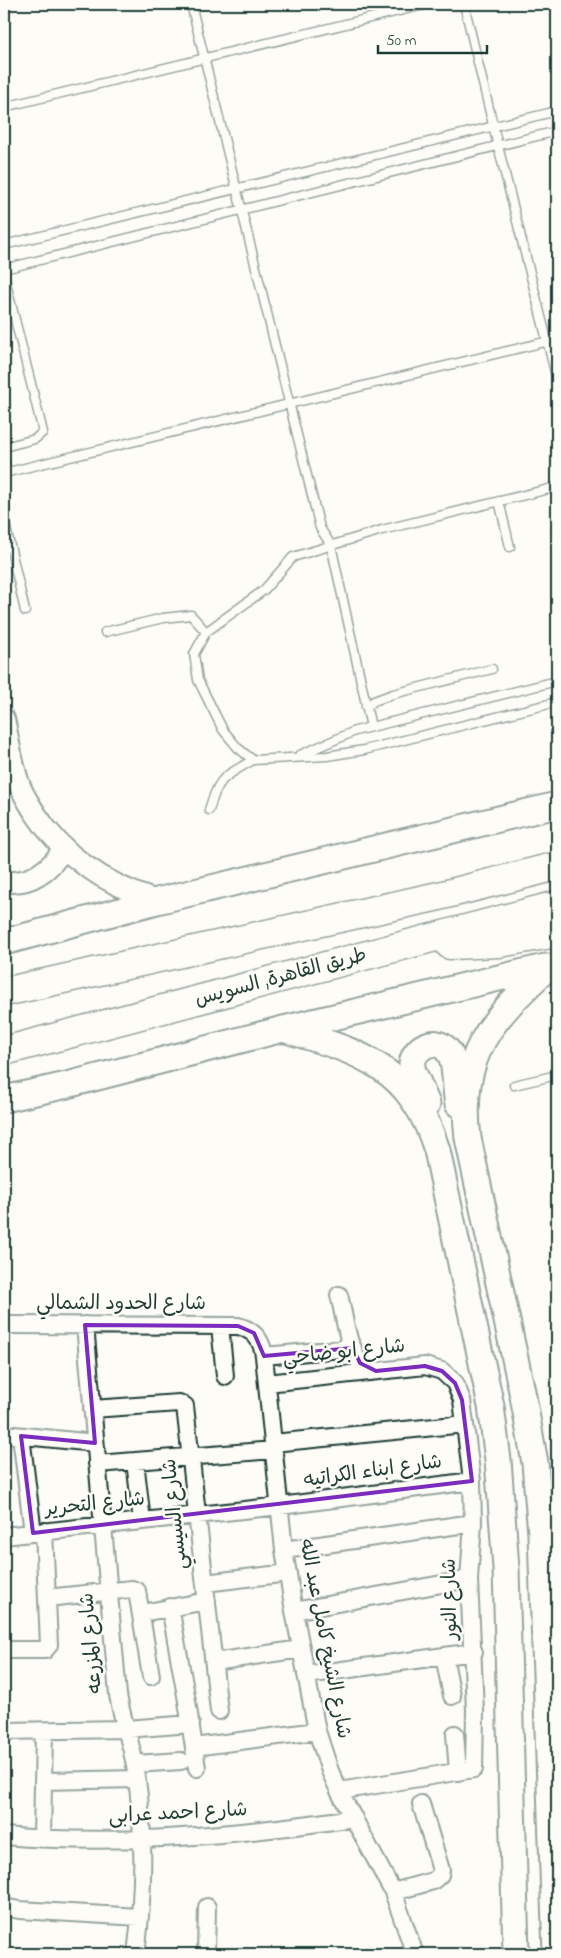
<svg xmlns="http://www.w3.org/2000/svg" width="561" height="1958" font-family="'Indie Flower','Playpen Sans Arabic',sans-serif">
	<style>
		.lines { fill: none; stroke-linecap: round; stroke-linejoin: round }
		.service-casing { stroke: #1f3d34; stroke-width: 11 }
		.minor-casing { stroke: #1f3d34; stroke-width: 20 }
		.tertiary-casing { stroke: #1f3d34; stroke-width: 24 }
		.primary-casing { stroke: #1f3d34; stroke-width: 29 }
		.motorway-casing { stroke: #1f3d34; stroke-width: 31 }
		.service { stroke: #fdfcf7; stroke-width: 8 }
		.minor { stroke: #fdfcf7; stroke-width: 16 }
		.tertiary { stroke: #fdfcf7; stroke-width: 20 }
		.primary { stroke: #fdfcf7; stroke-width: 25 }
		.motorway { stroke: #fdfcf7; stroke-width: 28 }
		.marked { fill: none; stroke: #7b2cbf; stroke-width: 4; stroke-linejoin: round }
		.labels { text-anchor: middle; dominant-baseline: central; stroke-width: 5; stroke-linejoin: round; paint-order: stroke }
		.street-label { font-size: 20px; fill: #1f3d34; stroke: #fdfcf7 }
	</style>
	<rect width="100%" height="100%" fill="#fdfcf7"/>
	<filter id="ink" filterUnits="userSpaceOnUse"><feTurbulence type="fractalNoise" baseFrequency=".02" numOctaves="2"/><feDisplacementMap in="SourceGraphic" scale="10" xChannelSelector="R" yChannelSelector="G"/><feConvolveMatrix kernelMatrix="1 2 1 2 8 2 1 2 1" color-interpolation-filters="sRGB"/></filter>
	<g filter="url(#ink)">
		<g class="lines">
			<defs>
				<path id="service" d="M191,4L320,528L331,545L371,727
					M464,4L498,146L557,380
					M4,107L428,4
					M4,245L557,111
					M4,269L557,131
					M4,275L43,432L35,439L4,447
					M4,460L7,472
					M4,473L557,339
					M557,487L382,530L293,557L264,590L206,632L194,654L198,680L223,730L238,748L253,760L327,756L364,750L557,702
					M499,501L510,547
					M4,519L25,611
					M105,632L163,618L191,615L206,632
					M366,707L374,701L393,694L492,669
					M300,755L355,731L557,681
					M209,810C219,776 224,777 253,760
					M514,1085L557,1075"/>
				<path id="minor" d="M339,1295C344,1314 348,1350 361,1364C365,1368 370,1369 376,1371
					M4,1325L238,1326C254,1330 262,1340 264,1356L284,1550L294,1611L317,1731L330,1771L339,1791L393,1892L415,1954
					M85,1325L118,1695C122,1719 131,1742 135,1766C145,1828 144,1893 136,1954
					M220,1326L225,1376
					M264,1356L353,1348
					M267,1383L425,1366L442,1371L455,1383L462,1400L465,1424L472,1481L473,1523L469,1579L475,1710L474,1769L339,1791
					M92,1409L179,1403L185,1406L219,1711
					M4,1434L95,1443
					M21,1436L33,1533
					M273,1443L465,1424
					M135,1461L142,1521
					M97,1464L274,1450
					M4,1536L280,1506L472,1481
					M284,1550L473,1523
					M205,1583L288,1573
					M47,1598L132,1589L137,1591L151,1676
					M170,1607L187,1701L197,1768
					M294,1611L469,1579
					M142,1613L207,1601
					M4,1650H45L49,1645L44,1531
					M444,1656L452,1696
					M214,1662L301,1649
					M306,1675L474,1652
					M4,1731L126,1729L191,1724
					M455,1734L458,1772
					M194,1747L317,1731
					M135,1764L181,1761
					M43,1781L137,1779
					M4,1836C120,1846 238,1835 354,1818
					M42,1839L44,1732
					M393,1892L433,1881L440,1875L441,1870L421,1804
					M4,1907L19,1910L140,1917
					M206,1954L207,1907"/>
				<path id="tertiary" d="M4,719C9,741 12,765 20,786C24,796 30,805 35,813C64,858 107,885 157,901
					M4,881C30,886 51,869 64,848"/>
				<path id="primary" d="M4,942L157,901L557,805
					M548,967C491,1020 458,1054 468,1138L523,1396L535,1463L541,1534L556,1954
					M283,1029C360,1052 410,1065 437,1150L491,1406L498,1460L506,1568L516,1954
					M4,1099L67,1085L283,1029L545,967
					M427,1104L412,1069C410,1047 438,1033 450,1054C456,1063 455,1091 458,1104"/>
				<path id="motorway" d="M450,945L499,943L557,933
					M4,992L439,896L557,866
					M4,1051L557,905"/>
			</defs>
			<use href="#service" class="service-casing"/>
			<use href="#minor" class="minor-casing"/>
			<use href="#tertiary" class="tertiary-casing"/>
			<use href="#primary" class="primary-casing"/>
			<use href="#motorway" class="motorway-casing"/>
			<use href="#service" class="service"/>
			<use href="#minor" class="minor"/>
			<use href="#tertiary" class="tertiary"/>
			<use href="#primary" class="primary"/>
			<use href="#motorway" class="motorway"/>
		</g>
	</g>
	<path d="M0 0H561V1958H0ZM85,1325L238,1326L254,1333L264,1356L353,1348L360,1363L376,1371L425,1366L442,1371L455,1383L462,1400L472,1481L33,1533L21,1436L95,1443Z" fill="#fdfcf7" fill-opacity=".55" fill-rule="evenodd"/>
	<path class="marked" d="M85,1325L238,1326L254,1333L264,1356L353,1348L360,1363L376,1371L425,1366L442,1371L455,1383L462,1400L472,1481L33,1533L21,1436L95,1443Z"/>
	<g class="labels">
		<g class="street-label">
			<text transform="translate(281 978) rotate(-15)">طريق القاهرة, السويس</text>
			<text x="121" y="1304">شارع الحدود الشمالي</text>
			<text transform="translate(344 1353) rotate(-6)">شارع ابو ضاحي</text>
			<text transform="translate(373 1472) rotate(-8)">شارع ابناء الكراتيه</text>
			<text transform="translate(95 1505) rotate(-6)">شارع التحرير</text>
			<text transform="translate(176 1514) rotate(-96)">شارع السيسي</text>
			<text transform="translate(451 1599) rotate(-91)">شارع النور</text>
			<text transform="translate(324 1639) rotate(79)">شارع الشيخ كامل عبد الله</text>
			<text transform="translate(92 1643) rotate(-95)">شارع المزرعه</text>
			<text transform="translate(178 1814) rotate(-3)">شارع احمد عرابى</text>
		</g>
	</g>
	<rect width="561" height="1958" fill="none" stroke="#fdfcf7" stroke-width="20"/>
	<rect x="10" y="10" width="541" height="1938" fill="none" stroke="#1f3d34" stroke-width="2" filter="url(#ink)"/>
	<path d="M378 45v8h109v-8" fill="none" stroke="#1f3d34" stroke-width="2.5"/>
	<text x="386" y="45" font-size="15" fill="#1f3d34" stroke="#fdfcf7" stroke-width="4" paint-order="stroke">50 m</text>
</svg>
